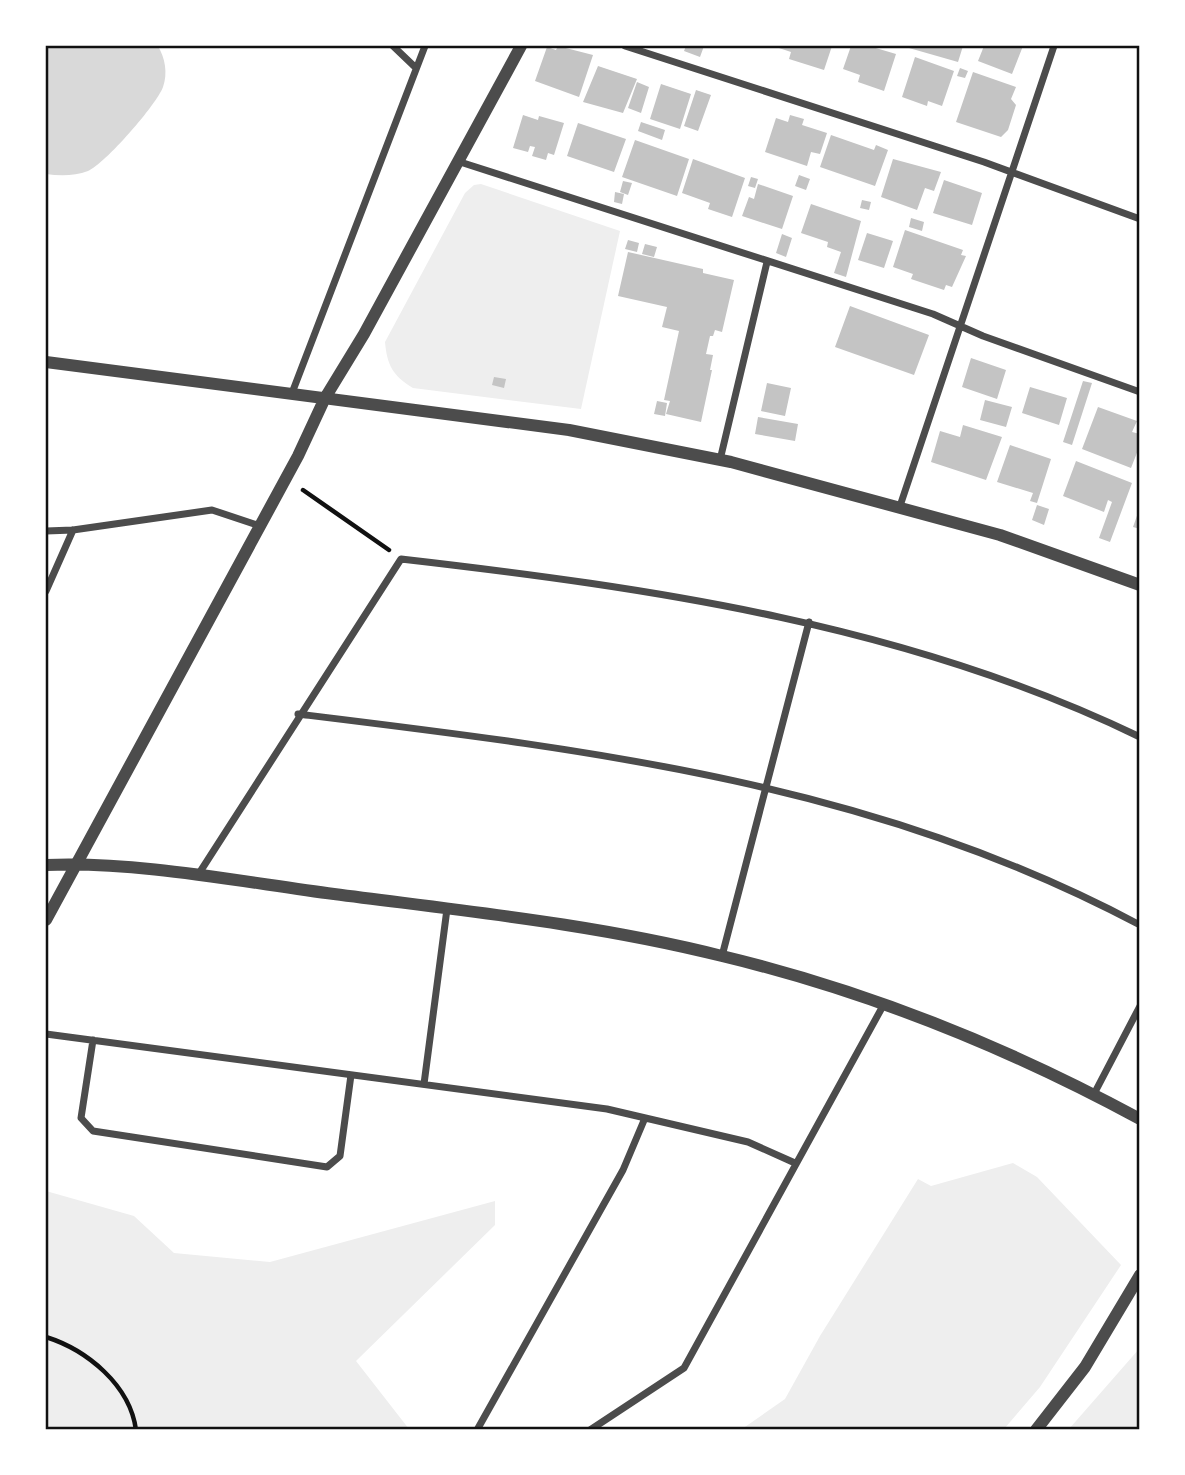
<svg xmlns="http://www.w3.org/2000/svg" width="1185" height="1475" font-family="'Varela Round',sans-serif">
	<style>
		.green { fill: #eee }
		.water { fill: #d9d9d9 }
		.building { fill: #c4c4c4 }
		.lines { fill: none; stroke-linecap: round; stroke-linejoin: round }
		.path { stroke: #111; stroke-width: 4.5 }
		.minor { stroke: #4c4c4c; stroke-width: 7 }
		.tertiary { stroke: #4c4c4c; stroke-width: 12 }
		.neatline { fill: none; stroke: #111; stroke-width: 2.5 }
	</style>
	<rect width="100%" height="100%" fill="#fff"/>
	<path class="green" d="M481,184L620,231L581,409L413,388C393,376 387,365 385,342L465,193L474,185Z
		M1013,1163L1037,1177L1121,1265L1040,1387L1004,1429H742L785,1399L820,1336L918,1179L931,1186Z
		M46,1191L134,1216L174,1253L270,1262L495,1201V1225L356,1361L409,1429H46Z
		M1139,1349V1429H1069Z"/>
	<path class="water" d="M46,46H158C165,58 168,73 163,87C157,104 105,164 88,171C75,176 60,176 46,174Z"/>
	<path class="building" d="M558,46L593,55L579,97L535,81L547,47L556,50Z
		M686,46H704L700,57L684,51Z
		M773,46H832L824,70L789,59L791,52Z
		M851,46H869L896,54L884,91L858,82L860,75L843,69Z
		M902,46H963L958,62Z
		M984,46H1023L1012,74L978,61Z
		M915,57L954,71L942,106L928,101L927,106L902,97Z
		M598,66L637,79L623,113L583,102Z
		M960,68L968,71L965,78L957,76Z
		M973,72L1016,87L1011,99L1016,105L1008,130L1001,137L956,122Z
		M637,82L649,87L641,113L628,108Z
		M661,84L691,94L680,129L650,119Z
		M696,90L711,95L698,131L684,126Z
		M523,115L538,120L539,116L564,123L554,155L548,153L546,160L532,156L535,147L530,146L528,152L513,148Z
		M790,115L804,119L802,125L827,133L820,154L811,152L807,166L765,152L776,118L788,122Z
		M641,122L665,130L662,140L638,131Z
		M578,123L626,139L614,172L567,156Z
		M831,135L874,150L876,145L888,150L875,186L820,167Z
		M635,140L689,159L677,196L622,177Z
		M693,159L745,178L732,217L708,209L710,203L682,193Z
		M893,159L941,172L934,191L925,188L917,210L881,197Z
		M799,175L810,179L806,190L795,186Z
		M751,177L758,179L755,188L748,186Z
		M944,180L982,193L972,225L933,213Z
		M623,181L632,183L628,195L620,192Z
		M758,184L793,196L782,229L742,216L749,197L754,199Z
		M615,192L624,194L622,204L614,202Z
		M862,200L871,202L869,210L860,208Z
		M811,204L861,221L846,277L834,273L841,252L827,247L828,242L801,233Z
		M911,218L924,222L922,231L909,227Z
		M905,230L963,250L961,255L966,256L952,287L946,285L944,290L911,279L913,274L893,267Z
		M867,233L893,241L884,268L858,260Z
		M782,234L792,238L786,257L776,253Z
		M628,240L639,243L637,252L625,249Z
		M645,244L657,247L654,257L642,254Z
		M628,252L703,269V273L734,280L722,332L715,330L713,336H710L706,354L713,355L710,370H712L701,422L666,414L670,401L664,400L679,331L662,327L667,307L618,296Z
		M850,306L929,335L914,375L835,347Z
		M971,358L1006,370L997,399L962,387Z
		M494,377L506,379L504,388L492,385Z
		M1083,381L1092,383L1072,445L1063,442Z
		M767,383L791,388L785,416L761,411Z
		M1030,387L1067,398L1059,425L1022,413Z
		M985,400L1012,407L1006,427L980,420Z
		M657,401L667,403L665,416L654,414Z
		M1098,407L1137,421L1132,432L1140,434V445L1131,468L1082,449Z
		M758,417L798,424L795,441L755,434Z
		M963,425L1002,437L986,480L931,462L940,431L960,437Z
		M1010,445L1051,459L1037,503L1030,501L1033,493L997,482Z
		M1076,461L1132,483L1110,542L1099,538L1112,502L1108,500L1104,512L1063,496Z
		M1037,505L1049,509L1044,525L1032,520Z
		M1139,510H1140V529L1133,527Z"/>
	<g class="lines">
		<path class="path" d="M303,490L389,550
			M46,1337C87,1350 130,1385 136,1430"/>
		<path class="minor" d="M393,46L416,68
			M625,46L984,162L1140,219
			M457,161L933,314L983,336L1140,392
			M292,393L425,46
			M720,460L767,262
			M900,506L1054,46
			M46,531L73,530L212,510L260,526
			M46,591L73,530
			M298,714C592,750 873,783 1140,925
			M198,875L401,559C653,588 909,625 1140,737
			M722,956L809,622
			M46,1034L607,1109L748,1142L795,1163
			M93,1040L81,1118L93,1131L327,1167L340,1156L351,1075
			M424,1084L447,909
			M1094,1094L1140,1006
			M477,1430L623,1170L645,1118
			M590,1430L684,1368L884,1004"/>
		<path class="tertiary" d="M46,362L569,430L731,462L1000,535L1140,585
			M46,865C137,861 242,882 334,894C464,911 595,924 722,956C868,991 1007,1047 1140,1119
			M46,920L298,456L325,398L364,334L521,46
			M1036,1430L1085,1367L1140,1275"/>
	</g>
	<rect width="1185" height="1475" fill="none" stroke="#ffffff" stroke-width="94"/>
	<rect x="47" y="47" width="1091" height="1381" class="neatline"/>
</svg>
